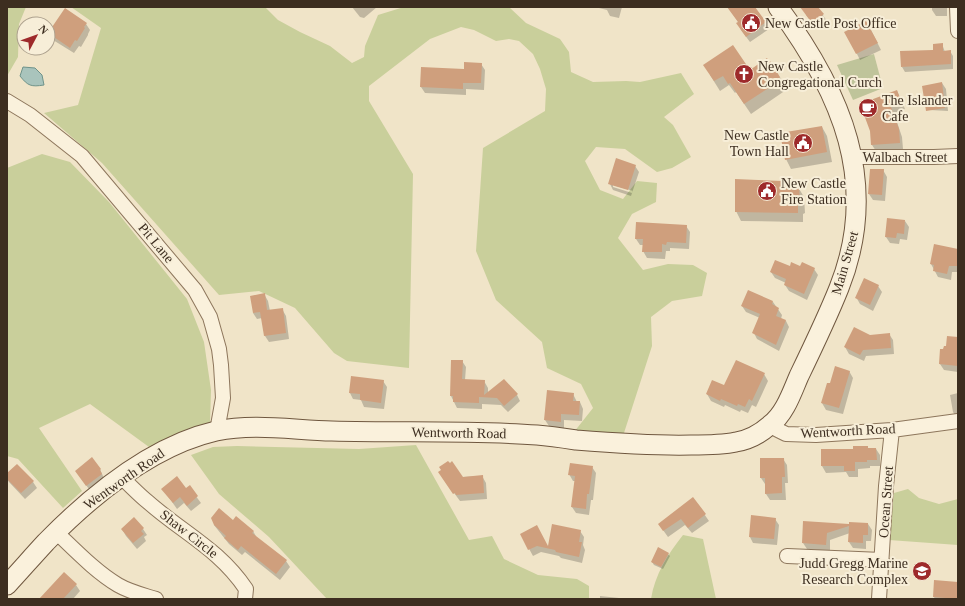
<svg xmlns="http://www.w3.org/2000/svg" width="965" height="606" font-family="'Times New Roman',serif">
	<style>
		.green { fill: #c9cf9b }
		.cemetery { fill: #bfc49a }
		.water { fill: #a9c4bc; stroke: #6f938a }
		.shadow { fill: #0003; fill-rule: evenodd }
		.building { fill: #cf9f7d }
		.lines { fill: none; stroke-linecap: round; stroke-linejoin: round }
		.street-casing { stroke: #8d765c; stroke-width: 16 }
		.secondary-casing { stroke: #6f573f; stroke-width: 21 }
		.street { stroke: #faf1dc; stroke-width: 14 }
		.secondary { stroke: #faf1dc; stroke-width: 19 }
		.labels { text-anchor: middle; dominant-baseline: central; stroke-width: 4; stroke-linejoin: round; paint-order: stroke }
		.poi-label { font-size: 14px; fill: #3d2e20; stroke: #f7eed8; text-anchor: start }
		.street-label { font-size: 14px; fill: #3d2e20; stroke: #f7eed8 }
	</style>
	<rect width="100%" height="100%" fill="#f0e4c8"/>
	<path class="green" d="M7,7H26L19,24L18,57L7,76Z
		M71,7H265L278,20L300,32L330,46L352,63L364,57L365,46L378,15L404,7H509L526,23L560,39L569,52L571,72L593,82L626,81L640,82L681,73L694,94L664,117L673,125L691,157L672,168L657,172L625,149L596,147L585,161L600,190L623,199L637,181L657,183L656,202L632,214L618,238L643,270L668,264L693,265L707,273L702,296L672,301L651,317L652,346L623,436L574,432L593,408L581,384L547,368L542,342L496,300L476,251L483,148L545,111L546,89L540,69L533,54L519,41L509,39L496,41L474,30L461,27L430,39L369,86V101L413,174L409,368L347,361L334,353L295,308L259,291L219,295L102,163L44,113L78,105L101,28Z
		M42,154L70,162L109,202L187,299L204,342L211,390L210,424L149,447L90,404L39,428L82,491L63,508L18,459L7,456V168Z
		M416,445L469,540L492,536L504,559L538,575L577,579L589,586V599H327L269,537L219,494L191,455L213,447L237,446L359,449Z
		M908,489L919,498L939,504L958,499V545L889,540L894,493Z
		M683,535L703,539L716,599H651C655,574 668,554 683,535Z"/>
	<path class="cemetery" d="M874,54L883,88L853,100L837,65Z"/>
	<path class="water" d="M23,67L35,68L42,75L44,85C31,87 28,86 20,76Z"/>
	<path class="shadow" d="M352,7H377L364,18L360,17Z
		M595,7H622L619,18L610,16L607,10Z
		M728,7H756L755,8L769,29L750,42L741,30L739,23Z
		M805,7H817L827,21L817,29L806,15Z
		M932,7H947V16H936L932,10Z
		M86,24L90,30L88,34V35L81,47L79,46L74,53L53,40L49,33Z
		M870,28L881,50L860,60L846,32Z
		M942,44L945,52L950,51L953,56V69L905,72L902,67L934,51Z
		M481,64L485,70L484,90L466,89V95L425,93L421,87Z
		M750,71L780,77L786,90L751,114L736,92L735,93L729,85L720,91L710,75Z
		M942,83L946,89L948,111L930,110Z
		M897,91L905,109L894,113L902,137L903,149L876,151L872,145L871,131Z
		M822,127L827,136L832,162L791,169L786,159Z
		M635,166L639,172L631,196L613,190L610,184ZM613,185L633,191L632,193L613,187Z
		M883,170L887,177L885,201L873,200L869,194Z
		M783,182L785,187H798L804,197L805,213L803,214V222L741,221L736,211Z
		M905,221L909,227L907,240L900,239L899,244L890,243L886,237Z
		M686,226L690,232L689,249L670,248V251H666L665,259L647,258L643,251L644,245H640L636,239Z
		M958,250V272H952L951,280L938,277L931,264Z
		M790,267L814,269L818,275L807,300L789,291L785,285L786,283L775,278L771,272Z
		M878,286L882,292L873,311L860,304L856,297Z
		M264,294L268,301L270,311L282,309L286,316L289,339L269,342L265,336L262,318L257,319L253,313Z
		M773,302L782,315L781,319L786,321L789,327L779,351L757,339L754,333L760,318L746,312L742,306Z
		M889,334L893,340L894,354L866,356L864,361L849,354L845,347L870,336Z
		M958,338V372L944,370L940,364Z
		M462,361L466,367L465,380L484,381L488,388V394L517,395L520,401L508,412L501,405L482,404V409L457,408L451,396Z
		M849,371L853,378L843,414L826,410L822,403Z
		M764,374L768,381L756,407L752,405L748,413L741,410L740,412L725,405L724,407L711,401L707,394L725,387Z
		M383,381L387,387L384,409L364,407L361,400L353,399L350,393Z
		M958,393V418H957L953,412L950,395Z
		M573,394L577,402H580L583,409L582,421L564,420V428L549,426L545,420Z
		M876,449L880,455V466H870V468L858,469V477H849L846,472L826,473L822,466V450Z
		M761,459H783L787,465L788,483H785L786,500H770L766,494L765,484L761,478Z
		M592,467L596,473L593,500H591L589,515L576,513L572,507L576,481H573L569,474Z
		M100,469L105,481L91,492L76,471Z
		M7,474L33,482L37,488L25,499L9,482L7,479Z
		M482,476L486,483L487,499L460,501L443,478Z
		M189,487L201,503L191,511L184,503L177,509L163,489H186Z
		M693,498L709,521L692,533L685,525L668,537L663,530Z
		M775,519L779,525L777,545L753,543L750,537Z
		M233,522L253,531L257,538L286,561L290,567L280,580L245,552L242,555L229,544L214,525Z
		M804,522L850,525L868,524L872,530L871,541H866V549L853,548L849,542L850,533L830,540V551L807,549L803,543Z
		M122,529H143L147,535L144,537L146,541L137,549L126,536Z
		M580,531L584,537L583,545L585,550L582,563L561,558L559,556L541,552L533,556L521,534L549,548Z
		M668,554L670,556L663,569L654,565L652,562Z
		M958,583V599H935L934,597Z
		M76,585L80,591L73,599H40Z
		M600,596L619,598V599H600Z"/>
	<path class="building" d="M727,7H755L766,22L746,37L736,23L738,22Z
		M800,7H818L824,14L812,23Z
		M65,8L87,23L84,27L85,28L77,41L75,40L70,48L48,33Z
		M866,21L878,43L856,54L844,32Z
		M943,43V51L951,50V64L901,67L900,51L933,50V44Z
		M733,45L750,70L767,58L769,62L770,61L780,77L779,78L781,80L744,104L730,83L728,84L723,76L714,81L703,65Z
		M464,62L482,63L481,83H463V89L420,87L421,67L464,69Z
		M942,82L945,108L926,111L922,86Z
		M897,90L902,103L891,107L899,129L900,143L871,145L870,131L860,104Z
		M822,126L827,152L785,160L780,133Z
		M616,158L636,165L628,190L608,184Z
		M870,169H884L882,195L868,194Z
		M735,179L783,181V186H799L800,203L798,204V213L735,212Z
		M887,218L905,220L904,234L897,233L896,238L885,237Z
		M636,222L687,225L686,243L667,242L666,245L662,244V252H642L643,239H635Z
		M934,244L958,249V266H949L947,274L933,271L934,265L930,264Z
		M775,260L790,266L791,262L800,266L802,262L815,268L804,294L784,285L786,279L770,272Z
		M864,278L879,285L870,305L855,298Z
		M748,290L773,301L772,304L779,308L776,316L786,320L776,345L752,333L760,314L741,306Z
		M265,293L267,310L283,308L286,333L264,336L260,312L253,313L250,296Z
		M854,327L870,335L890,333L891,348L863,350L860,355L844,347Z
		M947,336L958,337V366L939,364L940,349H943L944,346H946Z
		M451,360H463L462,379L485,380L484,395L504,379L518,394L504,406L497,398L479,397V403L453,402V396H450Z
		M736,360L765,373L752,401L749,399L745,407L738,404L737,406L721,399L720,401L706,394L712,380L724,385Z
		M835,366L850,371L839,408L821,403L827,383H830Z
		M351,376L384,380L381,403L360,400V394L349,393Z
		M547,390L574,393L573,401H580L579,415L561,414V422L544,420Z
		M853,446H868V448H876L877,460H867V462H855V471H844V466H821V449H853Z
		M92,457L101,469L100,470L102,474L86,486L75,471Z
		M760,458H784L785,477H782V493L765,494V478H760Z
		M448,461L450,463L452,461L463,477L483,475L484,493L456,495L455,493L453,494L438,472L441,470L439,467Z
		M570,463L593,466L589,494H587L586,509L571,507L575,476L568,475Z
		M17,464L34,481L21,493L7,479V473Z
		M177,476L186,488L190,485L198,496L187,506L180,497L173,503L161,489Z
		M693,497L706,514L688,528L681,519L663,531L658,524Z
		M219,508L233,520L236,516L254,531L252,533L287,560L276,574L241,546L238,550L224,538L226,536L214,525L211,518Z
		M751,515L776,518L774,539L749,537Z
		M134,517L144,528L141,531L144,534L133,543L121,529Z
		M803,521L849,524V522L868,523V535H863V543L848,542L849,526L827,533L826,545L802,543Z
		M552,524L581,530L579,542H582L579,557L556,552L555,550L537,546L528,550L520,534L537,525L548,546Z
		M658,547L669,553L661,567L651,562Z
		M64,572L77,584L63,599H39Z
		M934,580L958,582V599L933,597Z"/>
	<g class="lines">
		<defs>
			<path id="street" d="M957,7L958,31
				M7,101L30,115L82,156L195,290L210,317L219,349L221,365L223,398L217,431
				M853,157H934L958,156
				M770,426L786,434L816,435L892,430L958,421
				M121,477C130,485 138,494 148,502C183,533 219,549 246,589L245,599
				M56,532C75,550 96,572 118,585C130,592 143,595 156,599
				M787,556L882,560
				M879,599L886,486L892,430"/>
			<path id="secondary" d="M7,585C20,571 33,556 46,542C92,495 151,446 216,431C254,423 293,430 332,431C400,433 468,430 537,435C550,436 563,438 576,440C614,443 653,446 691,445C706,445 722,445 736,442C748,440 761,433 770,425C785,414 792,392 799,376C813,347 827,318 839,288C881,183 841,92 778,7"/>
		</defs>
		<use href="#street" class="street-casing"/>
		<use href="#secondary" class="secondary-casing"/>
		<use href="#street" class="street"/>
		<use href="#secondary" class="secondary"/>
	</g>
	<defs>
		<symbol id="civic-disc" viewBox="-11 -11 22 22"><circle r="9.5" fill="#9e2a2b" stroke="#f7eed8"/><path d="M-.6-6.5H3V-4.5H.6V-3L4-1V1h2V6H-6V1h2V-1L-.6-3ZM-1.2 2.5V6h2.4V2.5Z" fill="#fff"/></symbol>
		<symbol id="church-disc" viewBox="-11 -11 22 22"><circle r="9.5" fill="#9e2a2b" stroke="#f7eed8"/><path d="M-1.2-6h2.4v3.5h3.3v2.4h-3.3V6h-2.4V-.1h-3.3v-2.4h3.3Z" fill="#fff"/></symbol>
		<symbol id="cafe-disc" viewBox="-11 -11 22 22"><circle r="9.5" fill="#9e2a2b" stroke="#f7eed8"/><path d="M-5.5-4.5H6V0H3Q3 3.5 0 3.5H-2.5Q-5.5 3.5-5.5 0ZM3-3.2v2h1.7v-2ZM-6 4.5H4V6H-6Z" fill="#fff"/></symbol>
		<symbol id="university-disc" viewBox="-11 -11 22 22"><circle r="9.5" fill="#9e2a2b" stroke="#f7eed8"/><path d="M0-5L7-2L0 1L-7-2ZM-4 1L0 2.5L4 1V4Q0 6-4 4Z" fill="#fff"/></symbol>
	</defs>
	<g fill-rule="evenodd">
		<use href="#civic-disc" x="740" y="12" width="22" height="22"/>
		<use href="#church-disc" x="733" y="63" width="22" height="22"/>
		<use href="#cafe-disc" x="857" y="97" width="22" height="22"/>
		<use href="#civic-disc" x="792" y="132" width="22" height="22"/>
		<use href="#civic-disc" x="756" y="180" width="22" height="22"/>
		<use href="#university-disc" x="911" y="560" width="22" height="22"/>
	</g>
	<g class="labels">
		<g class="poi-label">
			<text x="765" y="23">New Castle Post Office</text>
			<text x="758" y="66">New Castle<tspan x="758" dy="16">Congregational Curch</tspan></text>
			<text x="882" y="100">The Islander<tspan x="882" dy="16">Cafe</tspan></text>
			<text x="789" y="135" text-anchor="end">New Castle<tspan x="789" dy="16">Town Hall</tspan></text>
			<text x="781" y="183">New Castle<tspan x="781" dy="16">Fire Station</tspan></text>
			<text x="908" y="563" text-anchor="end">Judd Gregg Marine<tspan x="908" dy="16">Research Complex</tspan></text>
		</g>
		<g class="street-label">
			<text x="905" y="157">Walbach Street</text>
			<text transform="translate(156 243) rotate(50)">Pit Lane</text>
			<text transform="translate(845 263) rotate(-74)">Main Street</text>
			<text transform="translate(848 431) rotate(-3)">Wentworth Road</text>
			<text transform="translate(459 433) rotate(1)">Wentworth Road</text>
			<text transform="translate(124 479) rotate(-35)">Wentworth Road</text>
			<text transform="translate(886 502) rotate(-86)">Ocean Street</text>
			<text transform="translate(189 534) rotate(38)">Shaw Circle</text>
		</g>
	</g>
	<rect width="965" height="606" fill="none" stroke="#3d2e20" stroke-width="16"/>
	<g transform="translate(36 36) rotate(49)"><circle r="19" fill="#f7eed8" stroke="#ada18e"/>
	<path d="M0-3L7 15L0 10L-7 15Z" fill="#9e2a2b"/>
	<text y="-6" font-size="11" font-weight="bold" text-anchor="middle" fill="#3d2e20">N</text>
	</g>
</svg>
